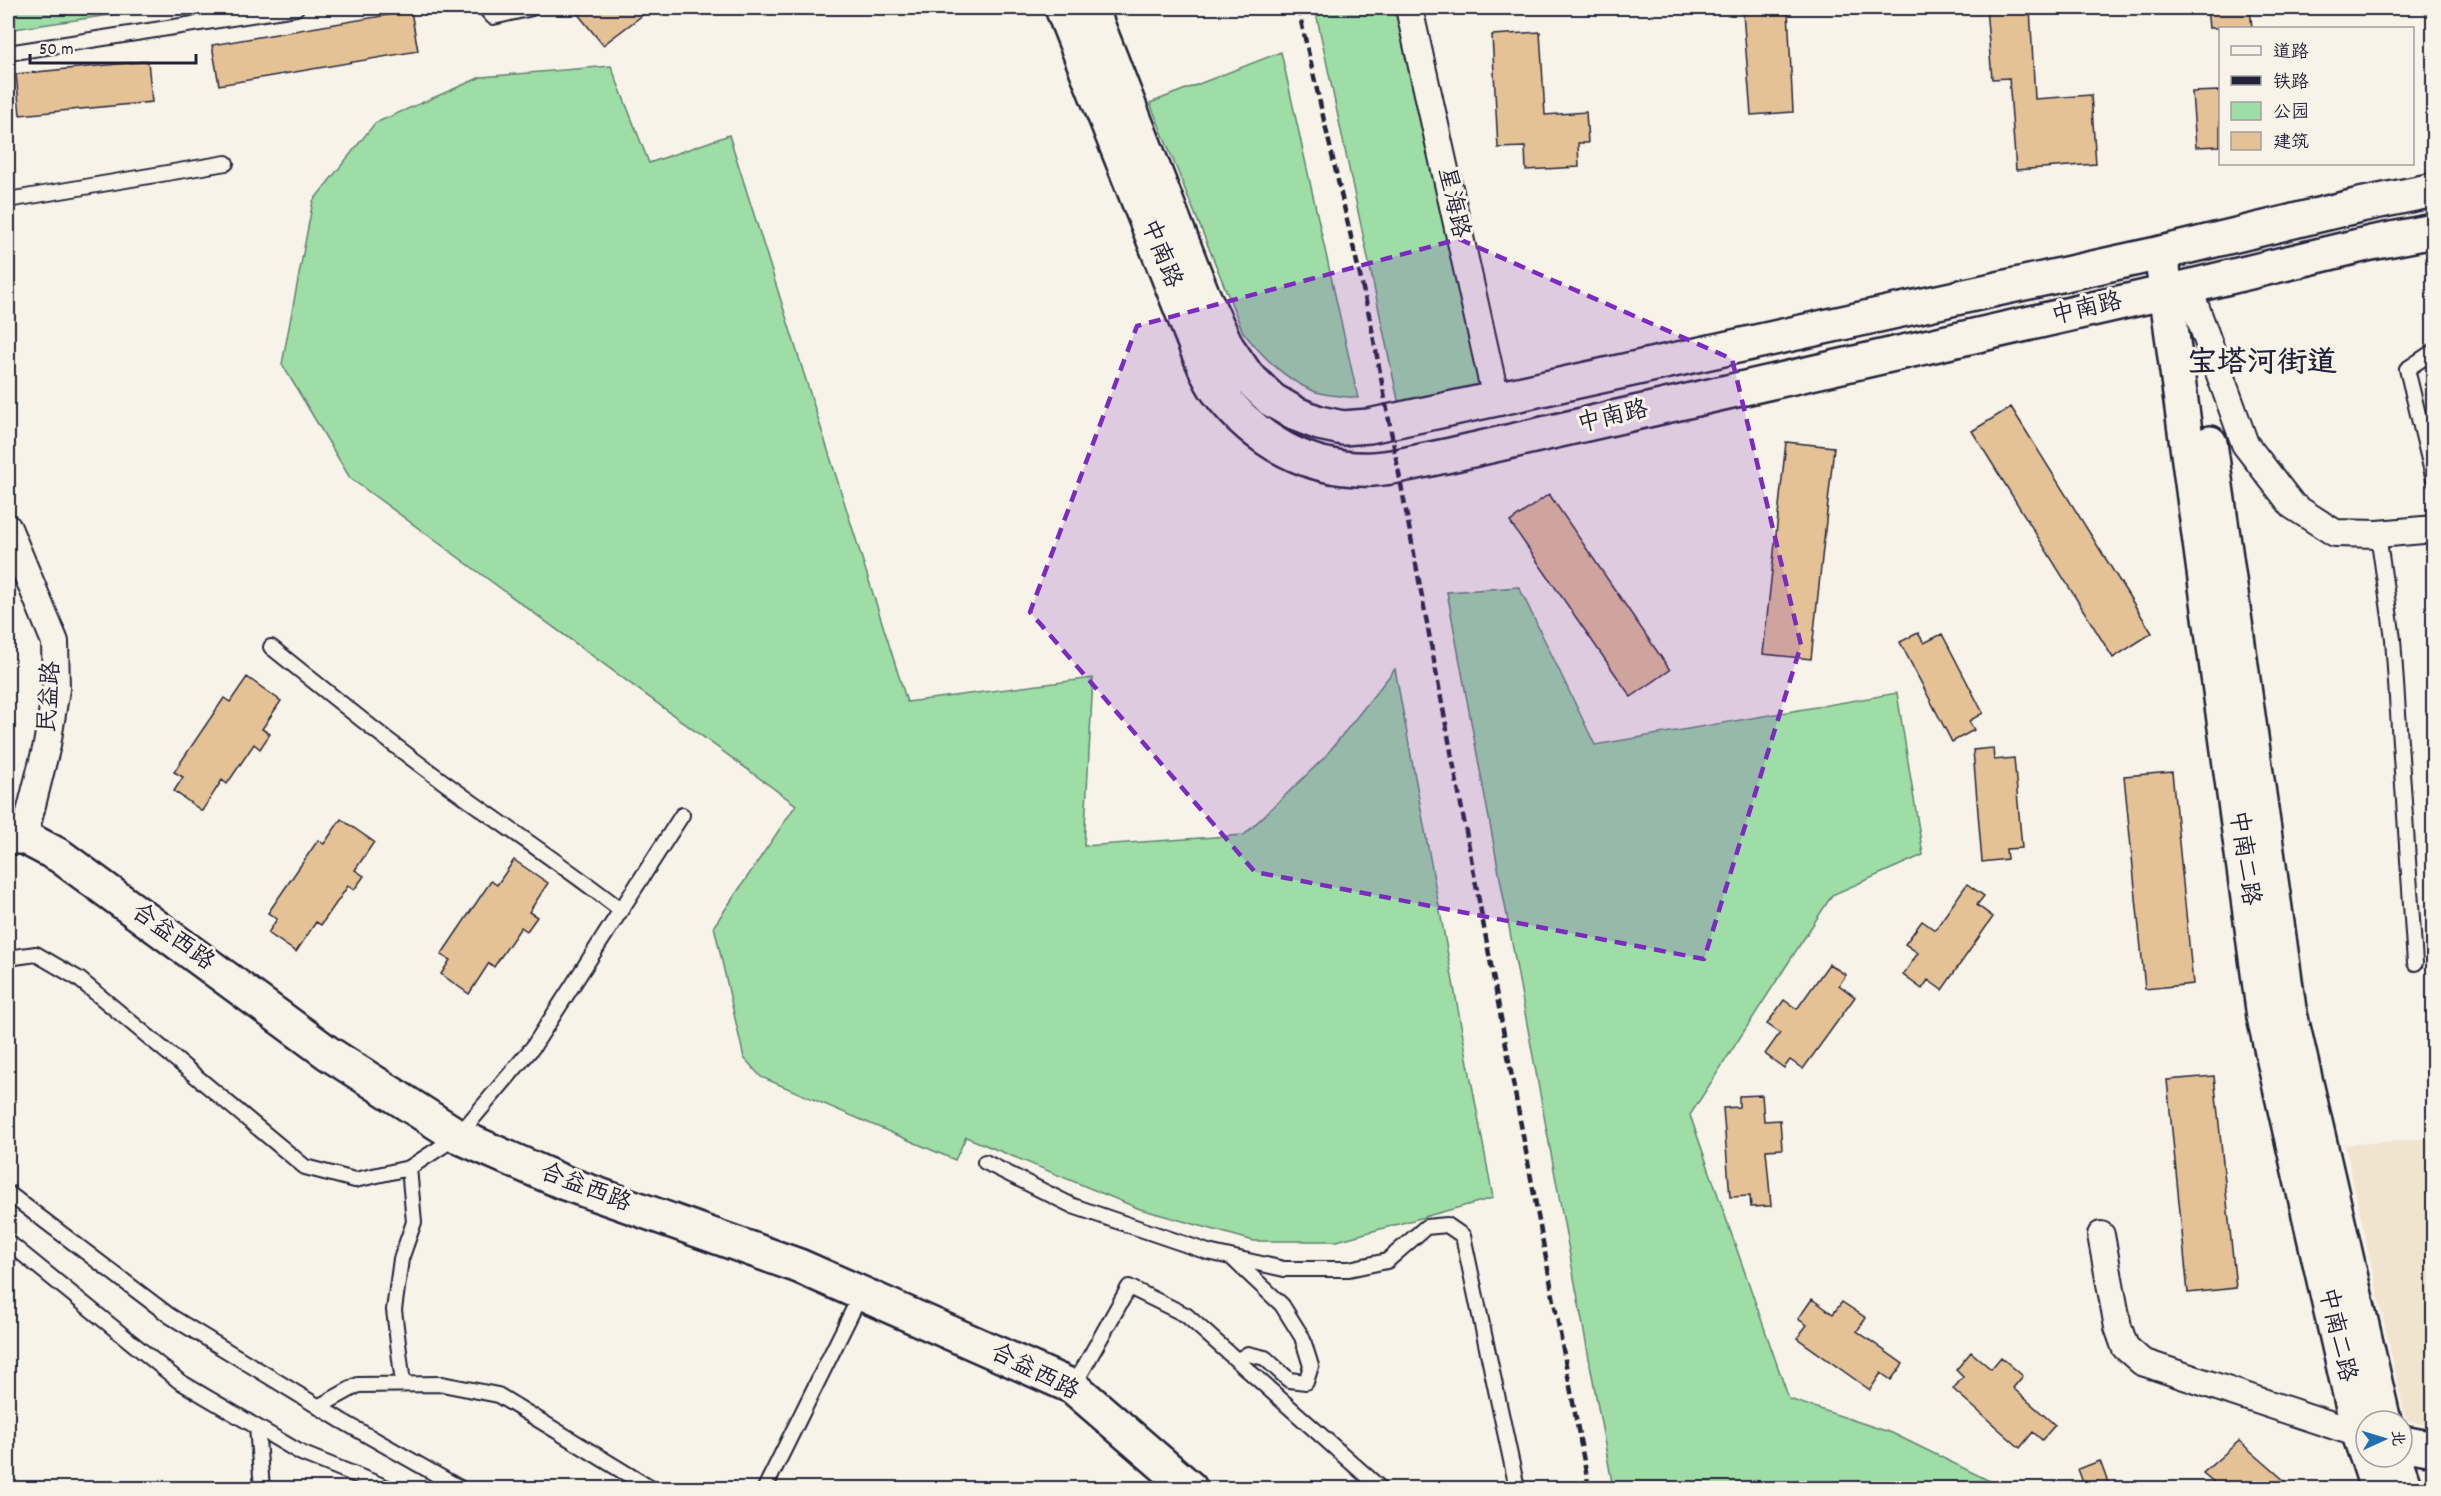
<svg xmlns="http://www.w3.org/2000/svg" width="2441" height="1496" font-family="Dekko,'LXGW WenKai TC',sans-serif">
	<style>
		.built { fill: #f1e4cf }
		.green { fill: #9edda6; stroke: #608070; stroke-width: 1.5 }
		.building { fill: #e4c296; stroke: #22223b; stroke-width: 1.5 }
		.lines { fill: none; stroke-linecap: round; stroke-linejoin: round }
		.lane-casing { stroke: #22223b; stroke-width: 18 }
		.street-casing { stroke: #22223b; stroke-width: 30 }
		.secondary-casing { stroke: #22223b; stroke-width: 38 }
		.primary-casing { stroke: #22223b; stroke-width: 38 }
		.lane { stroke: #f7f3e8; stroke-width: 14 }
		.street { stroke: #f7f3e8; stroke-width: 26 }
		.secondary { stroke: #f7f3e8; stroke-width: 33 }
		.primary { stroke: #f7f3e8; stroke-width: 33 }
		.rail { stroke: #22223b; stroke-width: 4.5; stroke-dasharray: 9 4.5; stroke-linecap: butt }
		.marked { fill: #7b2cbf; fill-opacity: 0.2; stroke: #7b2cbf; stroke-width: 4.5; stroke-dasharray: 12 8; stroke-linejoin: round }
		.labels { text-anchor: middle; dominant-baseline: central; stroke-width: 6; stroke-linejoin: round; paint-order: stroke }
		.street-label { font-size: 24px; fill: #22223b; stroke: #f7f3e8 }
		.district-label { font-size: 30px; font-weight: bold; fill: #22223b; stroke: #f7f3e8 }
	</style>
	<rect width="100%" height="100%" fill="#f7f3e8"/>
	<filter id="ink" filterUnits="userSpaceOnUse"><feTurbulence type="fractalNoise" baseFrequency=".0167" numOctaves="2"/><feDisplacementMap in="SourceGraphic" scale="12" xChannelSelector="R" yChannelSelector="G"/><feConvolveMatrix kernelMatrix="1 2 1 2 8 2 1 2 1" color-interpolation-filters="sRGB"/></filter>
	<g filter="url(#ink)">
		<path class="built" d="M2433,1138H2434L2433,1426L2406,1421L2345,1145Z"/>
		<path class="green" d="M8,8H157L8,30Z
			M1315,8H1399L1487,385L1399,405Z
			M1281,52L1358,398C1345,396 1329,396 1316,392C1286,381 1262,356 1243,332L1150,103Z
			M611,66L649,163L729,135L907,702L1093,678L1084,846L1244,835L1324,758L1395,669L1493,1198L1337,1241H1254L1140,1209L966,1137L955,1160L761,1077L744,1058L714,926L796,805L350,478L282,364L313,201L375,123L481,77Z
			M1519,587L1595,745L1897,693L1923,855L1832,895L1690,1115L1789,1399L1892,1433L1998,1485L2000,1488H1613L1447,592Z"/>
		<path class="building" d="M573,8H652L603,45Z
			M1986,8H2030L2035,99L2091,95L2096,164L2016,170L2009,78L1992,79Z
			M2207,8H2250L2252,28H2209Z
			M1788,10L1793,112L1751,115L1743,13Z
			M411,11L418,51L219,85L212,45Z
			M1540,32L1545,115L1586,112L1588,143H1578L1579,167L1526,170L1525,147L1498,148L1492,35Z
			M148,61L152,102L20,115L16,74Z
			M2220,91V146L2196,147L2192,92Z
			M2011,407L2152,633L2113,658L1972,431Z
			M1786,442L1834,447L1811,659L1763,654Z
			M1549,494L1670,670L1631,697L1510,522Z
			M1918,633L1924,643L1942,634L1983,713L1969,721L1974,730L1952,742L1900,642Z
			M247,677L281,701L262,729L270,734L260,749L254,744L227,784L222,780L202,811L174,791L183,777L174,772L224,698L230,702Z
			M1993,748L1994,760L2014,758L2022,848L2006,849L2007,859L1982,862L1973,750Z
			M2172,772L2193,984L2145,989L2124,776Z
			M341,819L374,842L355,870L364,876L354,890L348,886L321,925L316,922L296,952L268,933L277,919L268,913L318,840L324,844Z
			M514,860L548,883L529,912L537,917L527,931L521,927L494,967L489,963L469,994L441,974L450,960L441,955L491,881L497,885Z
			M1967,884L1984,896L1977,905L1993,917L1942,990L1928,980L1922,989L1903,975L1918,953L1905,944L1922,921L1935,930Z
			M1829,964L1846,975L1839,985L1855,997L1803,1069L1790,1060L1784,1068L1765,1054L1780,1033L1767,1024L1784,1000L1797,1009Z
			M2214,1076L2236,1288L2188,1293L2167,1080Z
			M1762,1095L1764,1121L1780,1120L1782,1149L1766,1150L1771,1206L1751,1207L1750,1196L1730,1197L1723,1108L1739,1107V1096Z
			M1812,1299L1833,1314L1842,1302L1866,1318L1857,1331L1903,1364L1891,1380L1881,1373L1870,1390L1797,1338L1807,1325L1798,1319Z
			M1971,1352L1991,1369L2001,1357L2023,1376L2013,1388L2055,1425L2042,1440L2033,1432L2020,1448L1953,1389L1963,1377L1956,1370Z
			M2239,1441L2293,1488H2221L2203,1473Z
			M2100,1461L2110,1488H2085L2078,1469Z"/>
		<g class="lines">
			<defs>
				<path id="lane" d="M485,8L493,17L532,8
					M8,53L296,8
					M8,200L226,163
					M2434,351L2407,369L2434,480
					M2378,534L2393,639L2415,963
					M271,647C320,686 368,726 418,763C485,814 555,858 621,910
					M8,958L36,954L79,979L305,1167L355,1180L409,1168L458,1136L533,1047L682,815
					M985,1162L1073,1206L1208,1252L1284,1269H1349L1387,1261L1426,1227L1447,1225L1463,1236L1517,1488
					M8,1193L170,1316L342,1421L460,1488
					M8,1242L179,1381L301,1453L388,1488
					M1233,1259L1282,1305L1302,1337L1311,1366L1306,1382L1289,1380L1265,1358L1248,1354L1238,1360
					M403,1384L394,1310L401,1259L414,1222L409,1168
					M1073,1387L1129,1287L1186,1315L1380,1488
					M318,1407L358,1385L442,1384L498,1395L650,1488
					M257,1427L262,1488
					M765,1488L861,1294"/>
				<path id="street" d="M1409,8L1496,399
					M2188,286L2245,444L2293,506L2335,533L2378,534L2434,529
					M8,528L55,642L56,689L47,745L24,837
					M2101,1235L2118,1327L2125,1347L2142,1362L2359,1434"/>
				<path id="secondary" d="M2161,253L2264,1017L2359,1434L2366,1455
					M2210,443L2289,1009L2384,1421
					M8,837H24L60,856L328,1053L458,1136L565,1183L799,1266L1073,1387L1190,1488
					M2402,1443L2434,1449
					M2367,1457L2377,1488
					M2394,1457L2405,1488"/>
				<path id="primary" d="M1062,8L1197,349C1203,362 1208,378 1217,390C1255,441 1309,472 1373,469C1397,468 1422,460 1446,456L2167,292L2371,243L2434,231
					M1091,8L1202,293L1227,347L1247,376L1272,400L1296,414L1319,423L1343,428L1369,426L1496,399L2161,253L2360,205L2434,190"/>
			</defs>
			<use href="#lane" class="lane-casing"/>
			<use href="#street" class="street-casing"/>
			<use href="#secondary" class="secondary-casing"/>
			<use href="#primary" class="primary-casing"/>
			<use href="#lane" class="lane"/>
			<use href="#street" class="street"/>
			<use href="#secondary" class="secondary"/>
			<use href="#primary" class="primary"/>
			<path class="rail" d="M1298,8L1370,319L1589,1488"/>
		</g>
	</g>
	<path class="marked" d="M1459,239L1732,359L1801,645L1704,959L1255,872L1030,612L1137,326Z"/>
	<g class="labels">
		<g class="street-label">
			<text transform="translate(1452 203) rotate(77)">星海路</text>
			<text transform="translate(1160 254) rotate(68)">中南路</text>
			<text transform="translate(2087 310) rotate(-13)">中南路</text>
			<text transform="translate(1613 418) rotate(-13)">中南路</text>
			<text transform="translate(51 697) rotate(-86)">民益路</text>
			<text transform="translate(2243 858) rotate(82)">中南二路</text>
			<text transform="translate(172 938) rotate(36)">合益西路</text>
			<text transform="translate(585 1189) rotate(21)">合益西路</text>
			<text transform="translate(2336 1335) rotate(77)">中南二路</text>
			<text transform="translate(1034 1373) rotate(27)">合益西路</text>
		</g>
		<g class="district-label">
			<text x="2262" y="365">宝塔河街道</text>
		</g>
	</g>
	<rect width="2441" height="1496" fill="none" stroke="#f7f3e8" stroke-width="30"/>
	<rect x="15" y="15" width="2411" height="1466" fill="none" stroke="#22223b" stroke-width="2" filter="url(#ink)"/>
	<rect x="2219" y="27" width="195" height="138" fill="#f7f3e8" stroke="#a29fa3" stroke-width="1.5"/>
	<rect x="2231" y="46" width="30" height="9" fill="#f7f3e8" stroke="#a29fa3" stroke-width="1.5"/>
	<text x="2273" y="57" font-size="18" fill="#22223b">道路</text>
	<rect x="2231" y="76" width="30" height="9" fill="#22223b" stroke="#a29fa3" stroke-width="1.5"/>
	<text x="2273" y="87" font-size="18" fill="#22223b">铁路</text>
	<rect x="2231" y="102" width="30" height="18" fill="#9edda6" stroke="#a29fa3" stroke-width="1.5"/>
	<text x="2273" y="117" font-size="18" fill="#22223b">公园</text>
	<rect x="2231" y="132" width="30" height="18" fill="#e4c296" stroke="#a29fa3" stroke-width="1.5"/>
	<text x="2273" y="147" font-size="18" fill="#22223b">建筑</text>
	<g transform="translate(2384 1439) rotate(86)"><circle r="28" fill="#f7f3e8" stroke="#a29fa3" stroke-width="1.5"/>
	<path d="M0-4.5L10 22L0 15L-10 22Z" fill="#1f6fb2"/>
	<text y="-9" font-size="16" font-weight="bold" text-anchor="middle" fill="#22223b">北</text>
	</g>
	<path d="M30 54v9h166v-9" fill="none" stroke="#22223b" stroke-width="3"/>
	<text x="39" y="54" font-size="18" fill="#22223b" stroke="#f7f3e8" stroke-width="4.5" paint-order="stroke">50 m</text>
</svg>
